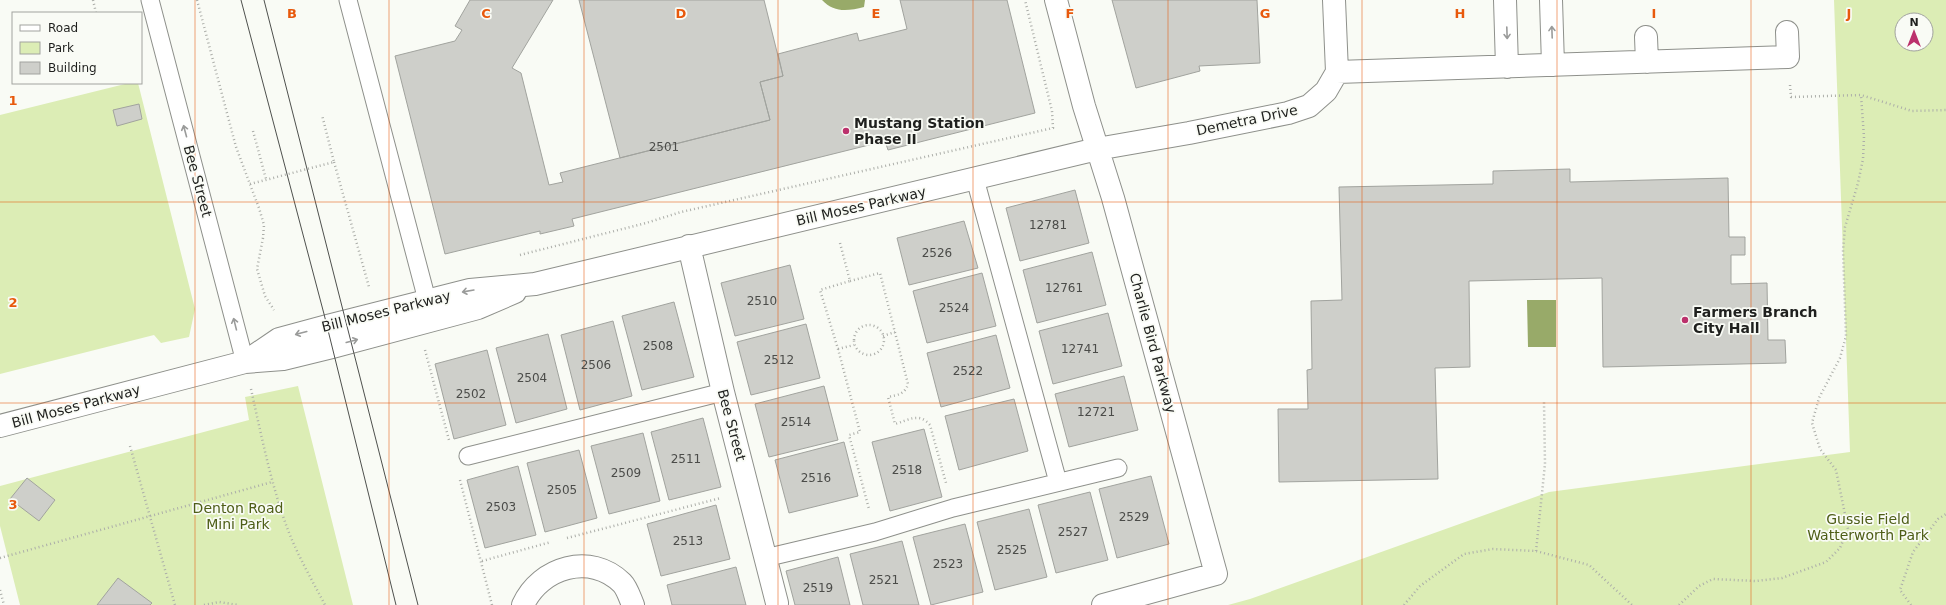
<svg xmlns="http://www.w3.org/2000/svg" width="1946" height="605" font-family="'DejaVu Sans',sans-serif">
	<style>
		.green { fill: #dcedb5; fill-rule: evenodd }
		.water { fill: #98aa69 }
		.building { fill: #cecfca; stroke: #a1a39e }
		.lines { fill: none; stroke-linecap: round; stroke-linejoin: round }
		.service-casing { stroke: #8e908b; stroke-width: 19 }
		.minor-casing { stroke: #8e908b; stroke-width: 24 }
		.path { stroke: #acaea9; stroke-width: 2.5; stroke-dasharray: 1 3; stroke-linecap: butt }
		.service { stroke: #fff; stroke-width: 17 }
		.minor { stroke: #fff; stroke-width: 22 }
		.tram { stroke: #4e504d; stroke-width: 1 }
		.oneway { stroke: #9a9b9a }
		.grid { fill: none; stroke: #e8590c; stroke-width: 1; stroke-opacity: 0.55 }
		.poi-dot { fill: #bb316c; stroke: #f9fbf5; stroke-width: 1.5 }
		.labels { text-anchor: middle; dominant-baseline: central; stroke-width: 3.5; stroke-linejoin: round; paint-order: stroke }
		.number-label { font-size: 12px; fill: #4b4c49 }
		.street-label { font-size: 14px; fill: #1f201e; stroke: #f9fbf5 }
		.poi-label { font-size: 14px; font-weight: bold; fill: #1f201e; stroke: #f9fbf5; text-anchor: start }
		.park-label { font-size: 14px; fill: #4e5e17; stroke: #f9fbf5 }
		.grid-label { font-size: 13px; text-anchor: middle; font-weight: bold; fill: #e8590c; stroke: #f9fbf5; stroke-width: 3.5; stroke-linejoin: round; paint-order: stroke }
	</style>
	<rect width="100%" height="100%" fill="#f9fbf5"/>
	<path class="green" d="M1834,0H1946V605H1228L1250,599L1549,492L1850,452ZM1902,20H1926V44H1902Z
		M129,83H138L195,309L189,337L161,343L154,335L0,374V115Z
		M298,386L353,605H20L0,526V486L249,420L245,397Z"/>
	<path class="water" d="M822,0H865L864,7C848,11 834,13 822,0Z
		M1527,300H1556V347H1528Z"/>
	<path class="building" d="M470,0H553L512,68L521,73L549,185L563,182L560,173L770,120L760,82L783,76L778,54L857,33L859,41L907,29L900,0H1007L1035,113L888,150L885,141L572,219L574,226L540,234V231L445,254L395,56L455,41L462,30L455,26Z
		M579,0H764L783,76L760,82L770,120L620,158Z
		M1112,0H1257L1260,63L1199,66L1200,71L1136,88Z
		M139,104L142,119L117,126L113,110Z
		M1570,169V182L1728,178L1729,237H1745V255H1731V284L1767,283L1768,340H1785L1786,363L1603,367L1602,278L1469,281L1470,367L1435,368L1438,479L1279,482L1278,409H1308L1307,370L1312,369L1311,301L1342,300L1339,187L1493,184V171Z
		M1075,190L1089,243L1020,261L1006,208Z
		M964,221L978,268L909,285L897,238Z
		M1092,252L1106,305L1037,323L1023,270Z
		M790,265L804,319L735,336L721,283Z
		M982,273L996,326L927,343L913,291Z
		M674,302L694,377L642,390L622,316Z
		M1108,313L1122,366L1053,384L1039,331Z
		M613,321L632,396L580,410L561,335Z
		M806,324L820,378L751,395L737,342Z
		M548,334L567,409L516,423L496,348Z
		M996,335L1010,388L941,407L927,353Z
		M487,350L506,425L454,439L435,364Z
		M1124,376L1138,430L1069,447L1055,394Z
		M824,386L838,440L769,457L755,404Z
		M1014,399L1028,451L959,470L945,416Z
		M703,418L721,487L669,500L651,432Z
		M924,429L942,497L890,511L872,442Z
		M643,433L660,501L609,514L591,446Z
		M844,442L858,496L789,513L775,460Z
		M579,450L597,518L545,532L527,463Z
		M518,466L536,535L485,548L467,480Z
		M1151,476L1169,544L1117,558L1099,489Z
		M27,478L55,500L39,521L10,499Z
		M1090,492L1108,560L1056,573L1038,505Z
		M716,505L730,559L661,576L647,524Z
		M1029,509L1047,577L995,590L977,522Z
		M965,524L983,592L931,605L913,537Z
		M902,541L919,605H863L850,554Z
		M838,557L850,605H795L786,571Z
		M736,567L746,605H672L667,585Z
		M118,578L152,603L150,605H97Z"/>
	<g class="lines">
		<defs>
			<path id="service" d="M150,0L245,362
				M348,0L427,300
				M975,179L1058,482
				M468,456L723,392
				M765,558L875,532L953,508L1118,468"/>
			<path id="minor" d="M1056,0L1084,106L1113,198L1216,574L1103,605
				M1505,0L1507,67
				M1551,0L1553,65
				M1646,37L1647,62
				M1337,72L1788,57L1787,32
				M689,246L723,392L777,603
				M245,362L279,339L327,326L470,290L535,284L1097,149L1189,133L1288,113L1309,106L1326,91L1337,72L1334,0
				M0,426L245,362L283,359L332,347L478,308L515,292
				M523,605C540,567 591,552 622,583C627,588 630,598 633,605"/>
		</defs>
		<use href="#service" class="service-casing"/>
		<use href="#minor" class="minor-casing"/>
		<path class="path" d="M93,0L96,13
			M197,0L236,147L259,208L264,225L263,238L257,269L265,296L274,310
			M1790,85L1791,97L1861,95L1912,111L1946,110
			M253,131L266,179
			M334,162L369,287
			M250,184L334,162L322,115
			M840,243L850,281L820,290L838,349L860,432L849,435L869,509
			M520,255L646,223L681,212L1053,128L1052,111L1025,0
			M850,281L880,273L908,384C905,394 898,395 888,397L895,424C909,420 919,412 930,425L946,483
			M854 340a15 15 0 1 1 30 0a15 15 0 1 1-30 0Z
			M883,336L895,332
			M838,349L854,345
			M425,350L449,440
			M251,389C261,434 270,479 285,522C295,551 311,578 325,605
			M130,446L175,605
			M460,480L492,605
			M567,538L721,498
			M1536,551L1545,464L1544,402
			M0,558L272,482
			M482,561L551,542
			M0,590L4,605
			M204,605L219,602L238,605
			M1404,605L1420,586L1464,554L1493,549L1536,551L1589,565L1632,605
			M1679,605L1699,586L1713,579L1756,581L1782,578L1826,562L1840,548L1848,529L1836,470L1820,449L1812,423L1819,398L1840,358L1846,336L1843,250L1845,227L1858,183L1863,159L1864,137L1861,95
			M1911,605L1900,590L1913,552L1938,519L1946,514"/>
		<use href="#service" class="service"/>
		<use href="#minor" class="minor"/>
		<path class="tram" d="M241,0L324,314L396,605
			M264,0L418,605"/>
	</g>
	<defs><path id="oneway-shaft" d="M-6 0H5M1.5-3L5.5 0L1.5 3" fill="none" stroke-width="1.6" stroke-linecap="round" stroke-linejoin="round"/></defs>
	<g class="oneway">
		<use href="#oneway-shaft" transform="translate(1552 32) rotate(-92)"/>
		<use href="#oneway-shaft" transform="translate(1507 33) rotate(88)"/>
		<use href="#oneway-shaft" transform="translate(185 131) rotate(-105)"/>
		<use href="#oneway-shaft" transform="translate(468 291) rotate(170)"/>
		<use href="#oneway-shaft" transform="translate(235 324) rotate(-104)"/>
		<use href="#oneway-shaft" transform="translate(301 333) rotate(165)"/>
		<use href="#oneway-shaft" transform="translate(352 341) rotate(-15)"/>
	</g>
	<path class="grid" d="M195,0V605M389,0V605M584,0V605M778,0V605M973,0V605M1168,0V605M1362,0V605M1557,0V605M1751,0V605M0,202H1946M0,403H1946"/>
	<g class="poi-dot">
		<circle cx="846" cy="131" r="4"/>
		<circle cx="1685" cy="320" r="4"/>
	</g>
	<g class="labels">
		<g class="number-label">
			<text x="664" y="147">2501</text>
			<text x="1048" y="225">12781</text>
			<text x="937" y="253">2526</text>
			<text x="1064" y="288">12761</text>
			<text x="762" y="301">2510</text>
			<text x="954" y="308">2524</text>
			<text x="658" y="346">2508</text>
			<text x="1080" y="349">12741</text>
			<text x="779" y="360">2512</text>
			<text x="596" y="365">2506</text>
			<text x="968" y="371">2522</text>
			<text x="532" y="378">2504</text>
			<text x="471" y="394">2502</text>
			<text x="1096" y="412">12721</text>
			<text x="796" y="422">2514</text>
			<text x="686" y="459">2511</text>
			<text x="907" y="470">2518</text>
			<text x="626" y="473">2509</text>
			<text x="816" y="478">2516</text>
			<text x="562" y="490">2505</text>
			<text x="501" y="507">2503</text>
			<text x="1134" y="517">2529</text>
			<text x="1073" y="532">2527</text>
			<text x="688" y="541">2513</text>
			<text x="1012" y="550">2525</text>
			<text x="948" y="564">2523</text>
			<text x="884" y="580">2521</text>
			<text x="818" y="588">2519</text>
		</g>
		<g class="street-label">
			<text transform="translate(1247 120) rotate(-12)">Demetra Drive</text>
			<text transform="translate(198 181) rotate(75)">Bee Street</text>
			<text transform="translate(861 206) rotate(-13)">Bill Moses Parkway</text>
			<text transform="translate(386 311) rotate(-14)">Bill Moses Parkway</text>
			<text transform="translate(1153 343) rotate(75)">Charlie Bird Parkway</text>
			<text transform="translate(76 406) rotate(-15)">Bill Moses Parkway</text>
			<text transform="translate(732 425) rotate(75)">Bee Street</text>
		</g>
		<g class="poi-label">
			<text x="854" y="123">Mustang Station<tspan x="854" dy="16">Phase II</tspan></text>
			<text x="1693" y="312">Farmers Branch<tspan x="1693" dy="16">City Hall</tspan></text>
		</g>
		<g class="park-label">
			<text x="238" y="508">Denton Road<tspan x="238" dy="16">Mini Park</tspan></text>
			<text x="1868" y="519">Gussie Field<tspan x="1868" dy="16">Watterworth Park</tspan></text>
		</g>
	</g>
	<g class="grid-label">
		<text x="292" y="18">B</text>
		<text x="486" y="18">C</text>
		<text x="681" y="18">D</text>
		<text x="876" y="18">E</text>
		<text x="1070" y="18">F</text>
		<text x="1265" y="18">G</text>
		<text x="1460" y="18">H</text>
		<text x="1654" y="18">I</text>
		<text x="1849" y="18">J</text>
		<text x="13" y="105">1</text>
		<text x="13" y="307">2</text>
		<text x="13" y="509">3</text>
	</g>
	<rect x="12" y="12" width="130" height="72" fill="#f9fbf5" stroke="#a2a39f"/>
	<rect x="20" y="25" width="20" height="6" fill="#ffffff" stroke="#a2a39f"/>
	<text x="48" y="32" font-size="12" fill="#1f201e">Road</text>
	<rect x="20" y="42" width="20" height="12" fill="#dcedb5" stroke="#a2a39f"/>
	<text x="48" y="52" font-size="12" fill="#1f201e">Park</text>
	<rect x="20" y="62" width="20" height="12" fill="#cecfca" stroke="#a2a39f"/>
	<text x="48" y="72" font-size="12" fill="#1f201e">Building</text>
	<g transform="translate(1914 32)"><circle r="19" fill="#f9fbf5" stroke="#a2a39f"/>
	<path d="M0-3L7 15L0 10L-7 15Z" fill="#bb316c"/>
	<text y="-6" font-size="11" font-weight="bold" text-anchor="middle" fill="#1f201e">N</text>
	</g>
</svg>
